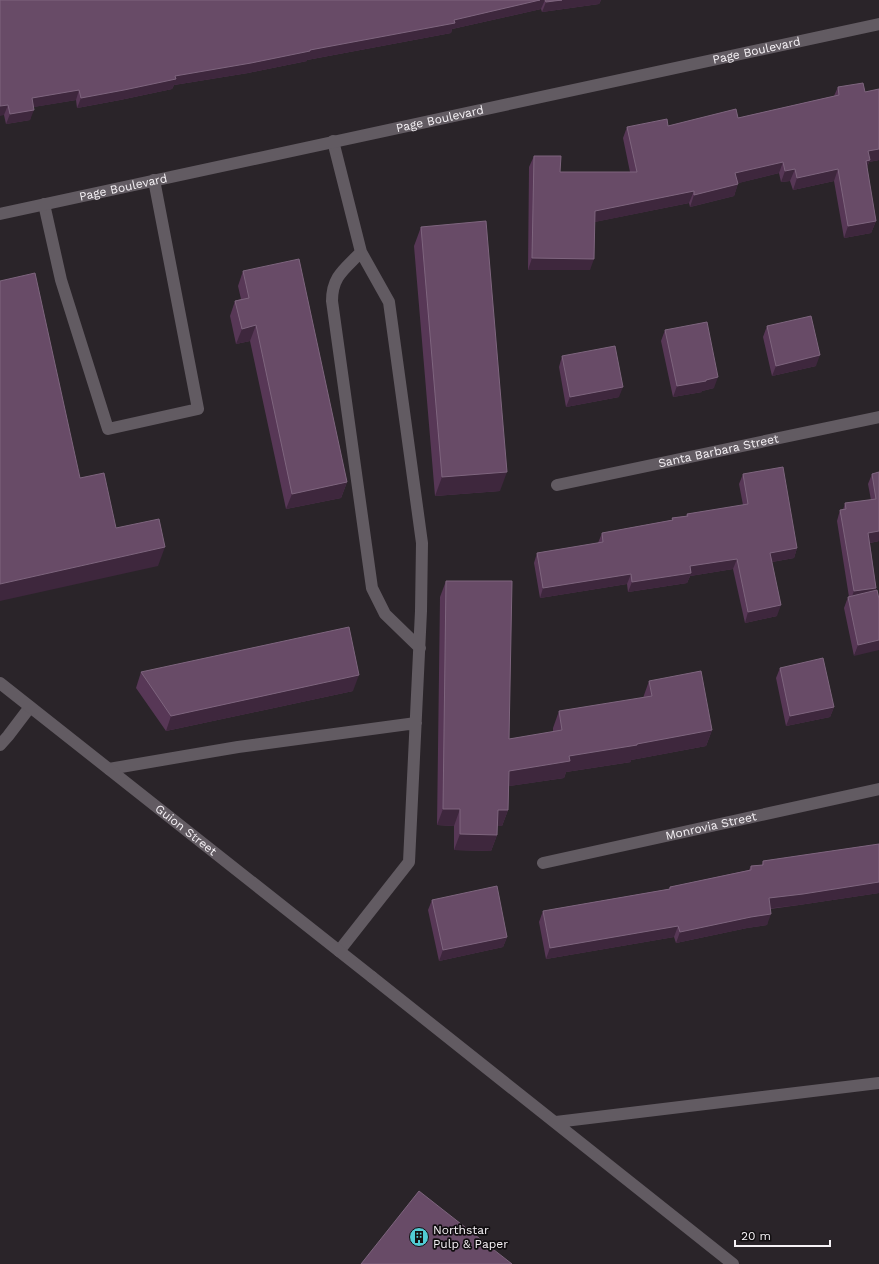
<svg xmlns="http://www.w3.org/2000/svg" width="879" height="1264" font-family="'Work Sans',sans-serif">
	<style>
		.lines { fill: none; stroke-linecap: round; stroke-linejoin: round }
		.service { stroke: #625b62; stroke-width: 12 }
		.minor { stroke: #625b62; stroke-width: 12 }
		.tertiary { stroke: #625b62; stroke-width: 12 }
		.wall { fill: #573756 }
		.shaded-wall { fill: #3e273d }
		.building { fill: #684b67; stroke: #7e657e }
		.labels { text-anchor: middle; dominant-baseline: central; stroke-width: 3.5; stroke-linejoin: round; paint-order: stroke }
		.street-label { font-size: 12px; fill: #f6f2f6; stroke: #110e10 }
		.poi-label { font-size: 12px; fill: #f6f2f6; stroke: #110e10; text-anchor: start }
	</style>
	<rect width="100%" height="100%" fill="#2a2429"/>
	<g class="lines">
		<path class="service" d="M333,141L361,252L389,302L422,543L421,611L409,862L339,951
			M44,204L61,280L108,429L198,409L154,180
			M361,252C345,269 332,276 332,301L372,588L385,614L420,648
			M0,745L8,736L30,707
			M109,769L238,747L416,723
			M372,977L733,1264
			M556,1122L879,1083"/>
		<g class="minor">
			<path id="s1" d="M557,485L879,417"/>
			<path id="s2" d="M0,683L372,977"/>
			<path id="s3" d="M543,863L879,789"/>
		</g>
		<path class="tertiary" id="s4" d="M0,214L879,24"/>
	</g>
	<path class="wall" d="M0,0H601L599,4L542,12L541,9L452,29L451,33L307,60V61L248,73L174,85L172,89L120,100L77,108L76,100L33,107L30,120L6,124L4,115Z
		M838,87L865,92L879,89V160L869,162L867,168L876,221L871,233L844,238L834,181L793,190L790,181L781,182L779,173L738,183L734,196L690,207L689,203L594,222L590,270H528L529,167L534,156L560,172H630L623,138L627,127L668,126L738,118L834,96Z
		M421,227L500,491L435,496L414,246Z
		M243,271L347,482L341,498L286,509L250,341L236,344L230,316L235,301L241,299L238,286Z
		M767,326L816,366L772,376L763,337Z
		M665,330L714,388L702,391V392L673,397L661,341Z
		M562,356L619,397L566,407L559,367Z
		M879,472V541L870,543L876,588L875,591L879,599L854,656L844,608L848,597H849L837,521L840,510H843L845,503L871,500L868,484L872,474Z
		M743,474L797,548L794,558L772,562L777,616L745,623L733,569L690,576L687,583L628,592L627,584L540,598L534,563L537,553L598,543L602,533L672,520V518L686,516L687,514L743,505L739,484Z
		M446,581L509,739L553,732V728L559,711L643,698L649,681L712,730L706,746L631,760V762L566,772L564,778L509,786L508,810L502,826H497V835L491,851L454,850V826L437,825L440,597Z
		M780,668L834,707L830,717L786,726L776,678Z
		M141,672L353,691L166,731L136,688Z
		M879,844V893L799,905L770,909L767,925L747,928L676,943L674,937L546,959L539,922L543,911L669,889L670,887L749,870L751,866L762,865L763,861Z
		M432,900L507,937L503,947L439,961L428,910Z"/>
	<path class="shaded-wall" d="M540,0H545L541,9L452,29L451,33L307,60V61L248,73L174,85L172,89L120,100L77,108L81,98L175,76L310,50L454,20Z
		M562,0H601L599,4L542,12L546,2Z
		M79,90L76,100L28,108L32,98Z
		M8,105L4,115L0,116V106Z
		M34,110L30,120L6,124L10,114Z
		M879,149V160L869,162L865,172L862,173L868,151Z
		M783,162L779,173L731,185L735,173Z
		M795,169L790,181L781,182L785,171Z
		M838,169L834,181L793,190L797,178Z
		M738,184L734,196L690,207L694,195Z
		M694,191L689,203L590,223L595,211Z
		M876,221L871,233L844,238L848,226Z
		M532,258L594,259L590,270H528Z
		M256,325L250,341L236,344L242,329Z
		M820,355L816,366L772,376L776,366Z
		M718,377L714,388L702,391V392L673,397L677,386Z
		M623,387L619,397L566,407L570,397Z
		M507,472L500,491L435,496L442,477Z
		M347,482L341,498L286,509L292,494Z
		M879,531V541L864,544L868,533Z
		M165,547L158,566L0,601V584Z
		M797,548L794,558L766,563L770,553Z
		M737,559L733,569L690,576L687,583L628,592L632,582L690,566Z
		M631,574L627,584L540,598L543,588Z
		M876,588L872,599L850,602L854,591Z
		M781,605L777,616L745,623L748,612Z
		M879,640V650L854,656L858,645Z
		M359,675L353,691L166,731L171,716Z
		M834,707L830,717L786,726L790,716Z
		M712,730L706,746L631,760V762L566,772L564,778L503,787L509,771L569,756Z
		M443,809H460L454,826L437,825Z
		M498,810H508L502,826H492Z
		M460,834L497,835L491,851L454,850Z
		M879,882V893L799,905L765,909L769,898Z
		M771,914L767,925L747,928L676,943L680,932L751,917Z
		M678,926L674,937L546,959L550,948Z
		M507,937L503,947L439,961L443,950Z"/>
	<path class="building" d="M0,0H540L454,20L455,23L310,50V51L251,63L175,76L176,79L124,90L81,98L79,90L32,98L34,110L10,114L8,105L0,106Z
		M545,0H562L546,2Z
		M863,83L865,92L879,89V149L868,151L870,160L866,161L876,221L848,226L838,169L797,178L795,169L785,171L783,162L735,173L738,184L694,195V191L595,211L594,259L532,258L534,156H561L560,172H637L627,127L667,119L668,126L736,109L738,118L839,95L838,87Z
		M486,221L507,472L442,477L421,227Z
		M299,259L347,482L292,494L256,325L242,329L235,301L249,298L243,271Z
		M35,273L80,478L104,473L116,528L159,519L165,547L0,584V281Z
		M811,316L820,355L776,366L767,326Z
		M707,322L718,377L706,380V381L677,386L665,330Z
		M615,346L623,387L570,397L562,356Z
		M783,467L797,548L770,553L781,605L748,612L737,559L690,566L691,573L632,582L631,574L543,588L537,553L603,542L602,533L673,520L672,518L688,516L687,514L748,504L743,474Z
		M879,472V531L868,533L876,588L854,591L840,510L846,509L845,503L876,499L872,474Z
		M446,581H512L509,739L562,730L559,711L652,696L649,681L701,671L712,730L637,744V745L569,756L570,761L509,771L508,810H498L497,835L460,834V809H443Z
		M877,590L879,599V640L858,645L848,597Z
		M349,627L359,675L171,716L141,672Z
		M823,658L834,707L790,716L780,668Z
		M879,844V882L803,894L769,898L771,914L751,917L680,932L678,926L550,948L543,911L670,889V887L751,870V866L763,865V861Z
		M497,886L507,937L443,950L432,900Z
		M419,1191L512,1264H361Z"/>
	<defs>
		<symbol id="building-disc" viewBox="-11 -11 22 22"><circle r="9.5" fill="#51ccd4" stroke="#110e10"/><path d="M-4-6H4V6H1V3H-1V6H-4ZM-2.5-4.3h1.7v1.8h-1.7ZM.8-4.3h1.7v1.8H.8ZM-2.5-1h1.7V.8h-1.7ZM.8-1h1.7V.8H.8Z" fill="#111"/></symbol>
	</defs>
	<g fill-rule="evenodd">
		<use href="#building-disc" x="408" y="1226" width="22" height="22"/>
	</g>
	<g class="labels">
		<g class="street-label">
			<text stroke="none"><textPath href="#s4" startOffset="774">Page Boulevard</textPath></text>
			<text stroke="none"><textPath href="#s4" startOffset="450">Page Boulevard</textPath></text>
			<text stroke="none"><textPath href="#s4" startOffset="126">Page Boulevard</textPath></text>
			<text stroke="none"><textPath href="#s1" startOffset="165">Santa Barbara Street</textPath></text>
			<text stroke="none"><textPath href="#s3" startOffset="172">Monrovia Street</textPath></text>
			<text stroke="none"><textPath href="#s2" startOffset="237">Guion Street</textPath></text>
		</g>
		<g class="poi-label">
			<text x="433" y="1230">Northstar<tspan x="433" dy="14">Pulp &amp; Paper</tspan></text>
		</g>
	</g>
	<path d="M735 1240v6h95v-6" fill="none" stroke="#f6f2f6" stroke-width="2"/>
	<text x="741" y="1240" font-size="12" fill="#f6f2f6" stroke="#110e10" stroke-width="3" paint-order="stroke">20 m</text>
</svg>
